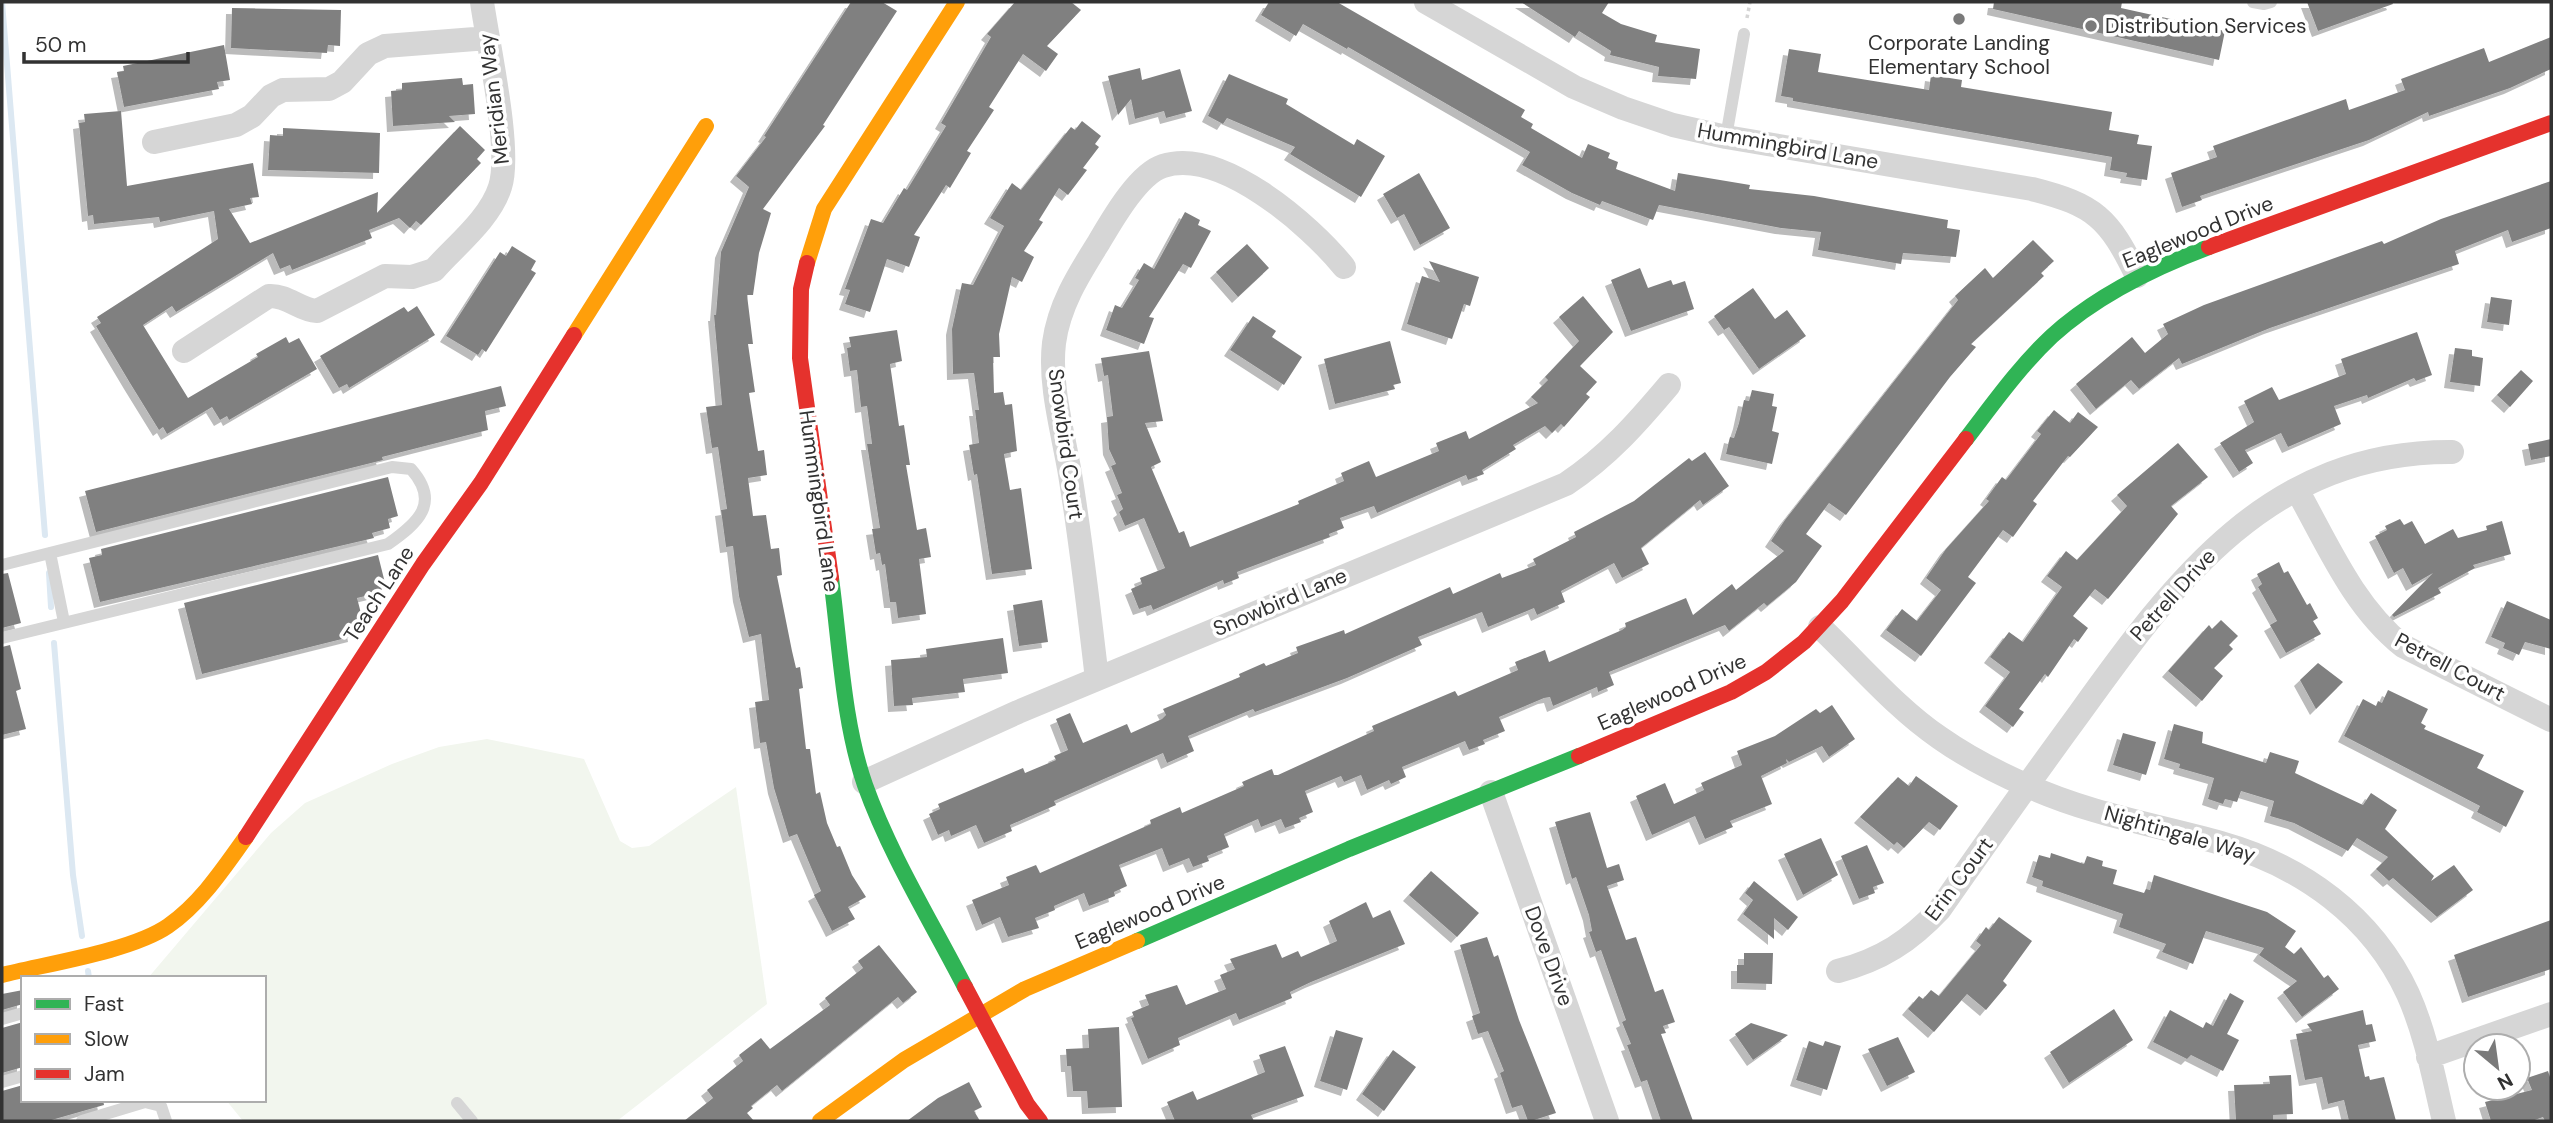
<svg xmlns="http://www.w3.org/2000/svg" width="2553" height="1123" font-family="'DM Sans',sans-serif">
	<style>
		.green { fill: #f2f6ee }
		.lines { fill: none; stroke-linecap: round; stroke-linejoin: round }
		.stream { stroke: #dce8f2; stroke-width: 6 }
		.building { fill: #808080; filter: url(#shadow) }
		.path { stroke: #d6d6d6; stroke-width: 3.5; stroke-dasharray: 3.5 3.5; stroke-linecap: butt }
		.lane { stroke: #d6d6d6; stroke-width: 12 }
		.street { stroke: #d6d6d6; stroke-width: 24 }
		.fast { stroke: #30b455; stroke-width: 16 }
		.slow { stroke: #ff9f0a; stroke-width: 16 }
		.jam { stroke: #e5322d; stroke-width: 16 }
		.poi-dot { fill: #7a7a7a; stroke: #fff; stroke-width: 2.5 }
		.labels { text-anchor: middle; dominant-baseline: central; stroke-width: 7; stroke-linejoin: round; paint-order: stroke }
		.poi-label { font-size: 21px; fill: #323232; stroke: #fff; text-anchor: start }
		.street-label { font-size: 21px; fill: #323232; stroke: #fff }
	</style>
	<defs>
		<filter id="shadow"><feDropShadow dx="-6" dy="6" stdDeviation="0" flood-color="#0004"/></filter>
	</defs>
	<rect width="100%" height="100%" fill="#fff"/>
	<path class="green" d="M487,739L584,759L620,841L632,848L649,846L736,787L767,1004L617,1121H243L226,1100H264V978H148L271,833L305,803L392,764L439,747Z"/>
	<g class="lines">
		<path class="stream" d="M2,2L45,535
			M49,573L51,607
			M54,643L73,875L82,936
			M88,971L89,978"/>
	</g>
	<path class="building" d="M851,2H882L897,11L823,125L825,126L763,209L771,213L759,253L753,295H747L753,344H748L755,392L749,393L758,451L764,450L767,475L748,478L753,516L766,515L771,549L779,548L782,575L777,576L792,651L796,668L800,667L803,688L799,689L806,749H810L816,794L820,792L827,823L837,847L840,846L852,875L866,897L848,907L855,919L832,931L814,895L821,891L797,834L789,837L774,788L766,742L760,743L755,702L769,700L761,634L749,637L739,596L733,546L726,547L721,510L727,509L718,447L712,448L706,407L722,405L714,315H716L721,252L749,187L736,176L766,137L764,136Z
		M1015,2H1071L1081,10L1047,46L1058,54L1046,71L1023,54L989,107L994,110L967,151L971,153L950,188L946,185L914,235L920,237L909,267L887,259L870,312L845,304L850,290L845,289L871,219L883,223L904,188L907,190L946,126L941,123L991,37L987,34Z
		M1269,2H1337L1525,110L1521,117L1533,124L1531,128L1582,158L1588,144L1610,153L1608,158L1618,162L1616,169L1675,191L1678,173L1750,185L1749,189L1814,196L1948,220L1947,228L1960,230L1956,257L1903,253L1901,264L1818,250L1821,232L1781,228L1659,205L1653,220L1602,201L1600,205L1572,193L1522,165L1530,152L1348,47L1347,49L1303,24L1296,36L1261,15Z
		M1521,2H1609L1602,13L1621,24L1657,35L1655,42L1700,49L1696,79L1658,76L1659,67L1610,55L1611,51L1579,31L1575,37Z
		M1994,2H2122L2121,8L2225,31L2219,60L1993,9Z
		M2307,2H2392L2393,4L2318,31Z
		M232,8L341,10L340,46L328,45L327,53L231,48Z
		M2551,37V69L2510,88L2429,116L2428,112L2369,140L2200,196L2202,200L2182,207L2171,173L2217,157L2213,146L2346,99L2349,110L2405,90L2401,79L2484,48L2489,62Z
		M224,45L230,80L217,82L219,89L124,107L117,72L124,71L123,66Z
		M1789,49L1821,54L1818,72L1929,90L1931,75L1962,80L1961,87L2112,112L2109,130L2139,135L2137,144L2152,146L2147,180L2126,177L2127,173L2110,170L2112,157L1793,101V98L1781,96Z
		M1140,68L1142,80L1180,69L1192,111L1166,118L1164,111L1135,119L1131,99L1118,115L1108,76Z
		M1229,74L1288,99L1286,104L1354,145L1357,139L1385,156L1361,197L1290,154L1295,147L1227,118L1223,124L1208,116Z
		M462,78L463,85L473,84L475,114L449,116L455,122L393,126L391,91L402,90V83Z
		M121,111L127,186L253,163L259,197L250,198L252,204L229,209L250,243L378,192L377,213L460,126L485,150L477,159L481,163L421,225L416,221L410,228L399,218L369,230L372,238L292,270L290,265L280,269L273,253L176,312L172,306L143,325L188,398L258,357L256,354L286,337L289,343L299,338L317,369L229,420L227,416L220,420L212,407L167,434L163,427L159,430L130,383L96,326L101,323L97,317L218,239L214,211L160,222L159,217L94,224L93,215L88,216L79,123L85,122L84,114Z
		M1082,121L1101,136L1095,144L1099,147L1083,168L1087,170L1068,195L1059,188L1039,220L1043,222L1024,251L1034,257L1022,282L1012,277L999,334L1000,357H993L994,393L1003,392L1005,405L1012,404L1017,451L1004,454L1010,490L1021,488L1032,569L992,574L977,474L974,475L969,445L979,443L975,410H979L974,373L953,374L952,329L962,283L973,285L1004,226L990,218L1012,183L1021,190L1071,127L1075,130Z
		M283,128L380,133L379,173L268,170L270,135L283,136Z
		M1419,173L1450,228L1420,245L1404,214L1397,218L1383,194Z
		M2551,181V228L2512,242L2508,230L2455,251L2459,264L2270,328L2182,364L2179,358L2139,389L2131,380L2096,409L2076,384L2132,337L2145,353L2168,334L2163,324L2204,305L2382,241L2384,244L2441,219Z
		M1185,212L1200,220L1198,225L1211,231L1191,268L1183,264L1149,317L1154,318L1144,344L1106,330L1115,305L1122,308L1139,280L1135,278L1144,263L1154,269Z
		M2033,240L2054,261L2041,273L2044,276L1971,344L1976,347L1950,377L1846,515L1829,503L1806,534L1822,546L1796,582L1767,606L1764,603L1729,631L1725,625L1609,672L1614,685L1598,692L1597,687L1553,706L1550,697L1544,698L1499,717L1505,731L1483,740L1485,744L1469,750L1465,741L1402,767L1406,777L1391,784L1389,780L1367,790L1361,775L1344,782L1341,776L1305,791L1313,812L1299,818L1301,822L1285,828L1281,819L1261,827L1258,819L1224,834L1229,847L1207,856L1209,861L1193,867L1189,858L1169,866L1162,848L1119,865L1127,886L1114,892L1115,896L1089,906L1084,893L1054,906L1055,910L1035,918L1039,928L1008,937L1000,917L982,925L972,900L1009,885L1006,877L1036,865L1040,873L1151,824L1150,820L1180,807L1182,813L1244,786L1242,782L1272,769L1274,775H1278L1374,731L1372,726L1455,691L1458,696L1518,670L1515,662L1545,650L1549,662L1622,630L1626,627L1625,623L1686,598L1693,615L1732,584L1736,590L1784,551L1771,541L1785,520L1958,300L1955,296L1985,268L1993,278Z
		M1247,244L1269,268L1238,297L1216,272Z
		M512,246L536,261L531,270L536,273L486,352L482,349L478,355L446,336L500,252L506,256Z
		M1429,261L1479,277L1470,306L1464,304L1452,339L1407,324L1422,276L1440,282Z
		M1640,268L1648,288L1671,280L1673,285L1685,281L1694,309L1631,331L1611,280Z
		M1753,288L1775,319L1787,310L1806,336L1759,369L1729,327L1724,330L1714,316Z
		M1583,296L1613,332L1580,366L1597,382L1586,394L1590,397L1564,427L1561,424L1552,433L1545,426L1513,445L1516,449L1482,470L1484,474L1468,480L1466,475L1377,513L1374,506L1340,518L1344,528L1329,534L1330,537L1237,572L1239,578L1224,584L1223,580L1153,610L1151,605L1139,609L1131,589L1142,584L1140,578L1165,568L1144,518L1125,526L1119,512L1123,509L1117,495L1122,493L1111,466L1116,464L1109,449L1107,417L1113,416L1108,375L1104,376L1101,358L1149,351L1163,421L1145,423L1161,462L1151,467L1179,533L1184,531L1190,547L1299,504L1298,501L1344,481L1341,473L1369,461L1376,477L1439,451L1436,443L1466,431L1469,439L1538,403L1531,397L1548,380L1545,377L1579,341L1559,317Z
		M2491,297L2512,300L2509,325L2487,322Z
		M417,306L435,335L349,388L347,384L339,388L320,356L404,307L408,312Z
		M1253,316L1276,331L1272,337L1302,357L1284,385L1230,350Z
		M897,330L902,361L890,364L899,426L904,425L910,465H906L917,530L926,528L931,557L919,559L926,614L898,618L896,602H890L885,564L882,565L880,553L876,554L872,529L880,528L867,444H872L867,406L861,407L857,370L850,371L847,348L851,347L849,337Z
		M2417,332L2432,375L2416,381L2414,378L2368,398L2367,395L2334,406L2341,424L2288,447L2281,433L2245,450L2253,463L2239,472L2220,443L2254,422L2244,401L2272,387L2279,400L2346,374L2341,359Z
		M1390,341L1401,383L1393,385L1395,389L1335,404L1324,359Z
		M2455,348L2472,350V356L2483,358L2480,386L2450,382Z
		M2521,370L2533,381L2510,407L2497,395Z
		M501,386L506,406L485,411L488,430L382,457L383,460L96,532L85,491Z
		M1752,390L1774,394L1772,406L1777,407L1772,431L1779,433L1772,464L1726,454L1730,437L1734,438L1739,423L1744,400L1749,401Z
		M2054,410L2070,423L2078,412L2098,427L2070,457L2068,456L2033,501L2037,504L2013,537L2003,530L1968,577L1976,583L1921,656L1886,630L1902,609L1917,621L1941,590L1926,578L1946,549L1989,501L1986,499L2002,477L2006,480L2041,434L2037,431Z
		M2551,439V456L2531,460L2528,444Z
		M2178,443L2208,477L2171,506L2178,514L2108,599L2095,589L2073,616L2088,628L2078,642L2074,639L2048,677L2045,674L2019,709L2024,712L2013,727L1985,706L2010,672L1990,657L2009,632L2023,642L2062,587L2047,576L2066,551L2077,560L2127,506L2117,495Z
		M1705,452L1729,486L1703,505L1700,500L1641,548L1649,564L1622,578L1614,563L1561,591L1565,602L1537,615L1534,608L1488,627L1482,612L1418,637L1422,645L1347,678L1255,712L1253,709L1188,736L1194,751L1167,763L1163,753L1054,801L1056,805L1010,825L1012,831L984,843L976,825L951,836L949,830L938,835L929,814L940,809L938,804L1023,768L1025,773L1056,760L1054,756L1068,750L1056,719L1070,713L1083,743L1127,724L1131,733L1162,719L1166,715L1163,709L1240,677L1239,674L1264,663L1266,666L1298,653L1296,647L1344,630L1345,634L1450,587L1453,594L1500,573L1502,578L1536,565L1533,559L1576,537L1574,532L1634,501L1689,458L1692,461Z
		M388,477L398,516L388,519L390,528L372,533L374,538L100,602L89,558L102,555L101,549Z
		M2400,519L2404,525L2412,521L2425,544L2453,529L2458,538L2487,530L2486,526L2502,521L2511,554L2473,565L2475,568L2438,588L2441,593L2394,617L2392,615L2433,573L2412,585L2403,568L2394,573L2375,536L2387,530L2385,526Z
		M378,555L385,583L381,584L382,592L357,598L363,621L352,624L354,636L202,674L184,603Z
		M2279,562L2284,573L2288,571L2307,605L2310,603L2318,618L2313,621L2321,634L2286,653L2270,625L2277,621L2258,587L2262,584L2257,574Z
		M8,573L21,623L2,628V574Z
		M1042,600L1048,642L1019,646L1013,605Z
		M2507,601L2551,620V649L2525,642L2519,655L2503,648L2505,643L2491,637Z
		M2221,620L2238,636L2229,645L2233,649L2214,668L2223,676L2202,701L2168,671L2209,625L2212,629Z
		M1003,638L1008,673L963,679L965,692L912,698L913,705L894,706L891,660L927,657L926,649Z
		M10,645L21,689L16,691L26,729L2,735V647Z
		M2318,663L2343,682L2316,709L2300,680Z
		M2388,690L2428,709L2421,723L2426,726L2424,729L2484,755L2477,768L2524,791L2506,827L2477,812L2480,806L2344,736L2363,699L2376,706L2378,701L2382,703Z
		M1832,705L1855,739L1829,757L1822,746L1789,762L1786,759L1787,763L1761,776L1772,804L1730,821L1733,827L1705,839L1695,816L1652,835L1636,796L1665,783L1674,804L1704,790L1701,783L1742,765L1737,751L1775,736L1816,709L1820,713Z
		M2174,724L2203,732L2202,743L2266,763L2270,752L2299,761L2295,773L2363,805L2371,793L2397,810L2385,829L2434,876L2431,881L2454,865L2473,890L2437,917L2393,878L2389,881L2376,869L2388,857L2357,838L2348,851L2294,823L2270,816L2274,801L2241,791L2237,802L2225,799L2223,804L2208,799L2214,778L2179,768L2180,764L2164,759Z
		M2123,733L2156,742L2146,775L2113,765Z
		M1916,776L1958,806L1940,830L1929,822L1904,848L1897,842L1894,845L1860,817L1898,777L1909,786Z
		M1590,812L1607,868L1619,864L1624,880L1607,886L1626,940L1636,937L1655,992L1663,989L1675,1022L1663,1026L1666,1033L1661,1034L1693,1121H1661L1647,1080L1641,1082L1627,1045L1631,1044L1622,1022L1626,1020L1601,950L1596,952L1589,932L1592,931L1589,915L1576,877L1572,879L1555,822Z
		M1821,838L1838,875L1803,895L1784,854Z
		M1867,845L1884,883L1873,887L1875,893L1859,899L1841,856Z
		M2051,853L2084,864L2087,856L2103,861L2102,866L2117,870L2113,884L2144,893L2146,889L2150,890L2154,875L2267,912L2296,931L2285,947L2294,954L2301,947L2324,978L2328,975L2339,989L2302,1017L2283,992L2297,981L2259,955L2264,948L2206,931L2193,964L2162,952L2166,944L2119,927L2123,914L2042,886L2043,881L2032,877L2039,855L2050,858Z
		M1431,871L1479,913L1457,937L1409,895Z
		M1754,881L1798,917L1788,930L1774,918V939L1743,914L1753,900L1745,893Z
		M1366,902L1373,918L1390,910L1405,944L1311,982L1290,992L1292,998L1239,1020L1236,1013L1178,1038L1180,1045L1148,1059L1131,1018L1134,1017L1132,1012L1149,1005L1145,995L1177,985L1186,1005L1226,989L1220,975L1235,969L1230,959L1276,944L1282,958L1298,951L1301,957L1337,941L1329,921Z
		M1999,917L2032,941L2003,981L2007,985L1986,1010L1967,994L1934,1032L1908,1009L1919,996L1923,999L1931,990L1939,996L1981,945L1976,941L1986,927L1989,930Z
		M2551,920V969L2468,997L2454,955Z
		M1487,937L1494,957L1498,955L1519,1020L1556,1113L1531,1121H1528L1522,1105L1512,1108L1500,1073L1504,1071L1488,1031L1478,1034L1472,1016L1480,1013L1460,945Z
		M879,945L917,992L903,1003L898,997L782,1091L777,1085L751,1106L753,1108L747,1113L754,1121H684L713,1098L707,1090L743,1061L739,1055L761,1038L770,1049L830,1005L825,998L863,968L858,961Z
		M1744,953H1773L1772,984L1737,983V965H1744Z
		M23,990V1004L2,1010V994Z
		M2230,993L2244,1001L2227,1034L2239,1040L2223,1071L2191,1055L2187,1059L2153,1042L2170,1010L2203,1028L2206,1022L2213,1026Z
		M2114,1009L2133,1040L2069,1083L2050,1052Z
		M2363,1010L2366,1025L2372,1024L2376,1041L2358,1045L2365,1077L2369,1076L2370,1080L2384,1077L2396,1121H2349L2344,1100L2328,1104L2322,1077L2305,1080L2296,1034L2312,1031L2307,1024Z
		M23,1022V1067L2,1073V1028Z
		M1751,1023L1788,1035L1753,1060L1735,1034Z
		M1119,1027L1122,1107L1088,1108L1087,1091H1073L1071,1066H1067L1066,1049L1089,1048L1088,1029Z
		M1336,1030L1363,1038L1347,1090L1320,1081Z
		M1898,1037L1915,1072L1887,1086L1868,1049Z
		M1809,1041L1823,1046L1825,1041L1841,1046L1827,1090L1796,1080Z
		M1285,1046L1304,1096L1251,1115L1254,1121H1175L1167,1102L1193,1091L1197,1100L1265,1072L1259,1055Z
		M1393,1050L1416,1067L1384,1111L1362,1094Z
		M2548,1071L2551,1080V1121H2545L2543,1117L2532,1121H2491L2485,1102L2532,1090L2527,1078Z
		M2291,1075L2293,1114L2273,1115V1121H2236L2234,1085L2270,1084L2269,1076Z
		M969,1082L982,1107L974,1111L980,1121H907L938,1098Z
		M23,1085V1100H103L104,1105L48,1121H2V1091Z"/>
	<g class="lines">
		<path class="path" d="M1747,18L1750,2"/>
		<path class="lane" d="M2253,2L2264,4L2271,2
			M1726,137L1744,34
			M50,553L64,622
			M2,565L392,467L411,469C441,503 418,523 388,544L2,638
			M2,1019L23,1013
			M2,1082L23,1076
			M457,1103L472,1121
			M82,1121L145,1102L161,1106L166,1121"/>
		<path class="street" d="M1426,2L1574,87L1623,108L1673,125L1726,137L2032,189C2095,205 2109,218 2137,276
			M154,142L236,125L252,116L271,96L283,90L329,89L342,82L368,54L385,46L488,38
			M184,351L269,296C288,295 299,310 317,311L385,276L412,277L434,270C455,246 490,219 500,187C512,151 488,45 482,2
			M2297,490C2328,545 2353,606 2403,646L2551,720
			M1820,627C1859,664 1896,708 1940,738C1967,757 1998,773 2028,786C2089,814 2157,825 2221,843C2302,866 2372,916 2408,994C2426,1034 2434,1079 2444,1121
			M1097,679C1089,610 1081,542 1070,474C1063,432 1049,385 1054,343C1059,305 1079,274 1099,242C1112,220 1138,174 1163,166C1221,147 1310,225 1344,267
			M864,782L1018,712L1566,484C1608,456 1637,423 1669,385
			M1491,792L1607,1121
			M1838,971C1881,960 1910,941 1940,909C1986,843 2032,778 2079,714C2175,580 2270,451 2452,452
			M2428,1057L2551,1014"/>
		<path class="fast" d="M1966,439C1993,404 2019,367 2052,336C2097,295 2153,268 2209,247
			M831,578C840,644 843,722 865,785C890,855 931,921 965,987
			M1137,941L1349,849L1579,756"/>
		<path class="slow" d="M807,263L824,209L957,2
			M574,335L706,126
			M2,975C46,964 132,951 168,926C201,903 223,869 246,837
			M820,1121L904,1060L1025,989L1137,941"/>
		<path class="jam" d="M2209,247L2551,123
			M807,263L801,289L800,358L831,578
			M1579,756L1731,692L1766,672L1804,642L1842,601L1966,439
			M246,837L423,564L481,483L574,335
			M965,987L1027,1104L1040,1121"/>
	</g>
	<g class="poi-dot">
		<circle cx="1959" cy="19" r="7"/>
		<circle cx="2091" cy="26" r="7"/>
	</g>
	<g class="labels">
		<g class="poi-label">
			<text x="2105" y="26">Distribution Services</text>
			<text x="1959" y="43" text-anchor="middle">Corporate Landing<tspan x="1959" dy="24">Elementary School</tspan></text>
		</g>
		<g class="street-label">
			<text transform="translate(494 99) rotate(-97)">Meridian Way</text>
			<text transform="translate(1788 146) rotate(10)">Hummingbird Lane</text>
			<text transform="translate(2198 232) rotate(-22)">Eaglewood Drive</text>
			<text transform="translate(1066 444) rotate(82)">Snowbird Court</text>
			<text transform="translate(819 501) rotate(82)">Hummingbird Lane</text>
			<text transform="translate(379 594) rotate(-57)">Teach Lane</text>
			<text transform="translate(2173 595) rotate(-48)">Petrell Drive</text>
			<text transform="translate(1280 602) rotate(-23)">Snowbird Lane</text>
			<text transform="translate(2450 667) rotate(28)">Petrell Court</text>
			<text transform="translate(1672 692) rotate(-24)">Eaglewood Drive</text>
			<text transform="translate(2180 834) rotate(16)">Nightingale Way</text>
			<text transform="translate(1959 879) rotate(-53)">Erin Court</text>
			<text transform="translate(1150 912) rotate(-23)">Eaglewood Drive</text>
			<text transform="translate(1549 956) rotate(70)">Dove Drive</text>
		</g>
	</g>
	<rect width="2553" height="1123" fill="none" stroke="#323232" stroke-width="7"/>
	<rect x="21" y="976" width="245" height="126" fill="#ffffff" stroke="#adadad" stroke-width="2"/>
	<rect x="35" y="999" width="35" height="10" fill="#30b455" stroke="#adadad" stroke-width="2"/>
	<text x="84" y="1011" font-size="21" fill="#323232">Fast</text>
	<rect x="35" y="1034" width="35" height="10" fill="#ff9f0a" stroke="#adadad" stroke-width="2"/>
	<text x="84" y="1046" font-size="21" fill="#323232">Slow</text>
	<rect x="35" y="1069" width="35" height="10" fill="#e5322d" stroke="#adadad" stroke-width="2"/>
	<text x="84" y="1081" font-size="21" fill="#323232">Jam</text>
	<g transform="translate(2497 1067) rotate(151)"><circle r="33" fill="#ffffff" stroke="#adadad" stroke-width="2"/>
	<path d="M0-5L12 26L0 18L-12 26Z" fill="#7a7a7a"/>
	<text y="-10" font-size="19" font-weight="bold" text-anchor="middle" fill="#323232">N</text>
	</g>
	<path d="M24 52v10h164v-10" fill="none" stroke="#323232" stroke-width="3.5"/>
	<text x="35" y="52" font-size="21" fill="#323232" stroke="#ffffff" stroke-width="5" paint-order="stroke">50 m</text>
</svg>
